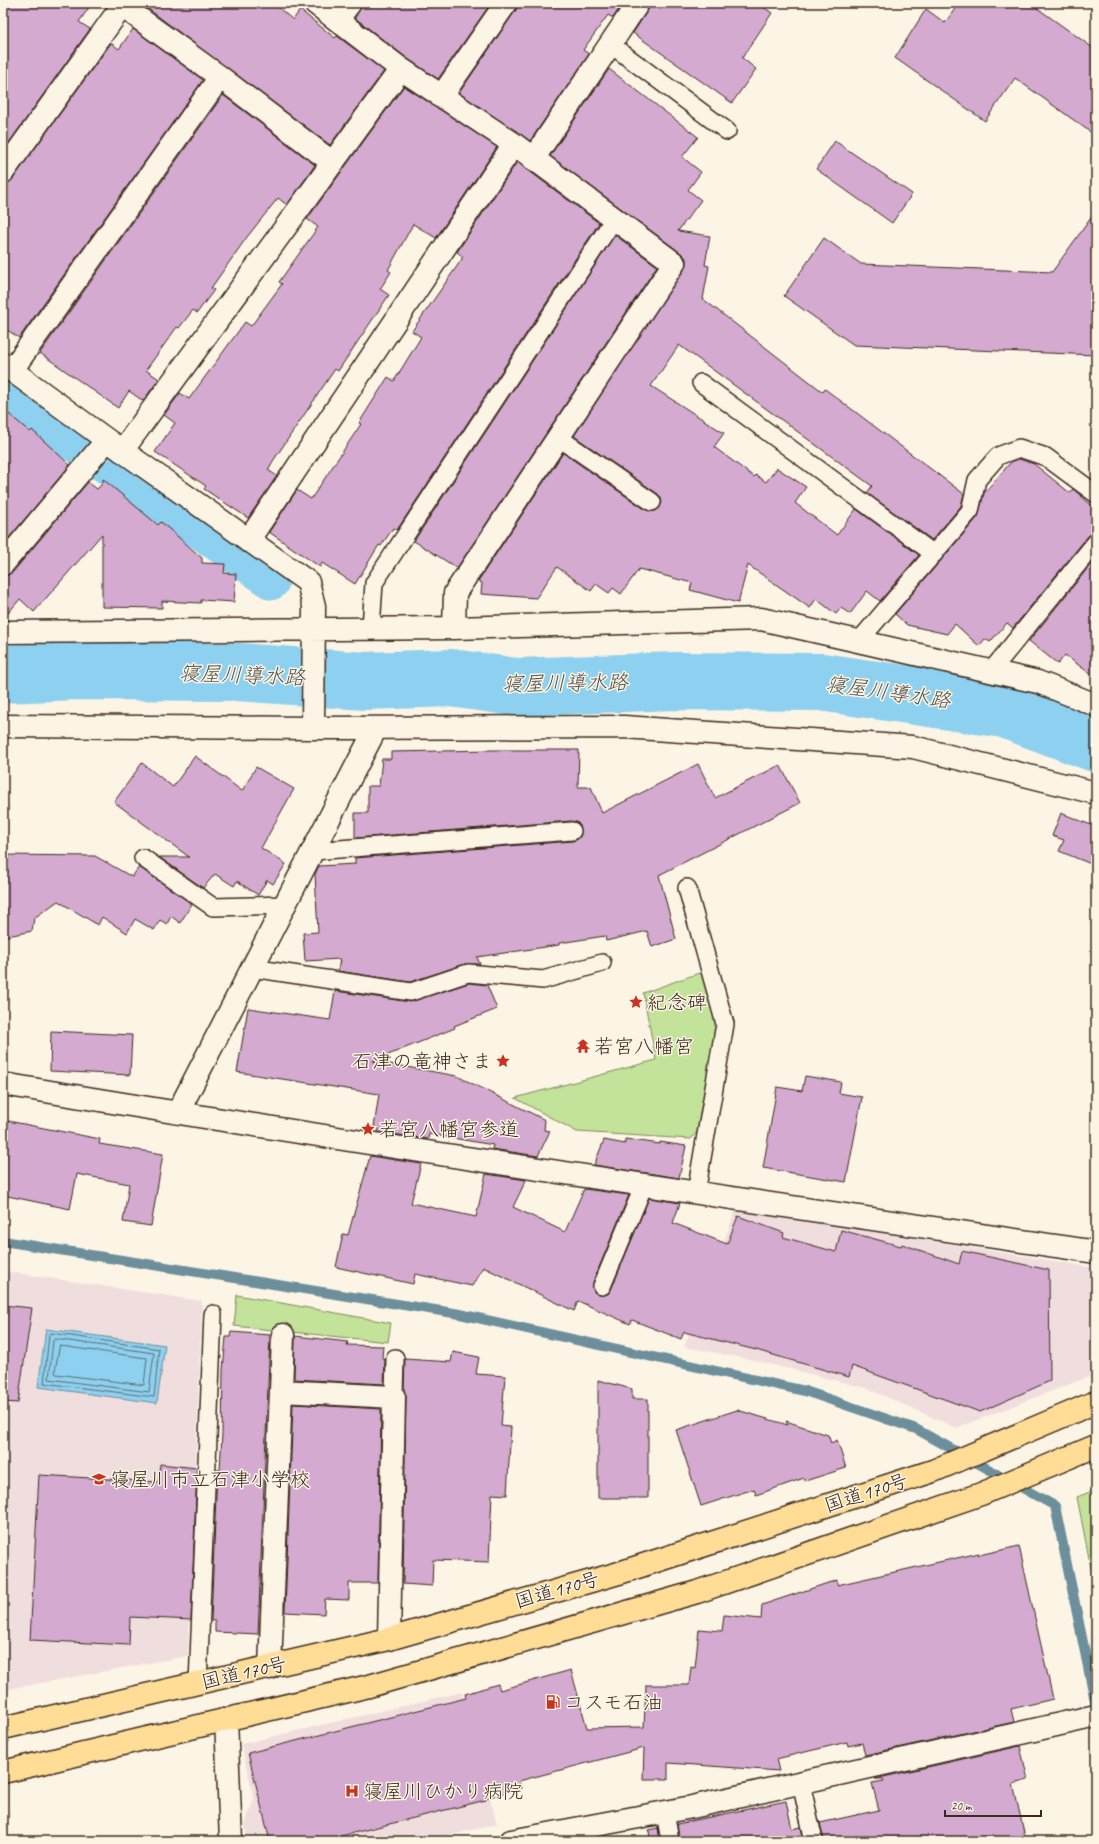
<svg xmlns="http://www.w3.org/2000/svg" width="1099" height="1844" font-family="Caveat,'Klee One',sans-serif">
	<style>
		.built { fill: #f0dedf }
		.green { fill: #c3e29a; stroke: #7f865c }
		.water { fill: #8ed0ef; stroke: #6d8e9b }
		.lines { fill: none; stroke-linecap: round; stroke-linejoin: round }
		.shore { stroke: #5c6c72; stroke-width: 1 }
		.stream { stroke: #6d8e9b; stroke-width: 10 }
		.canal { stroke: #8ed0ef; stroke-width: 34 }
		.river { stroke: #8ed0ef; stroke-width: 58 }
		.building { fill: #d4aad1; stroke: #3b2a1e }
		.lane-casing { stroke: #3b2a1e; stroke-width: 20 }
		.street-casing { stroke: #3b2a1e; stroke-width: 25 }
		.highway-casing { stroke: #3b2a1e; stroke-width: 25 }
		.lane { stroke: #fcf5e5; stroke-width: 17 }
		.street { stroke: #fcf5e5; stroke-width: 22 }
		.highway { stroke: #ffdd96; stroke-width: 22 }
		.labels { text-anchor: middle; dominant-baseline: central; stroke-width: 3; stroke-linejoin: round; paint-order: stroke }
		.poi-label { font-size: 20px; fill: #3b2a1e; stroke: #fcf5e5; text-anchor: start }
		.street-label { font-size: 20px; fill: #3b2a1e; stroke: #fcf5e5 }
		.water-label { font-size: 21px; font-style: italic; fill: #505452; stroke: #fcf5e5 }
	</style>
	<rect width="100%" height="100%" fill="#fcf5e5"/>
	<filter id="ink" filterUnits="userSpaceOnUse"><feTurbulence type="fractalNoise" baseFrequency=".025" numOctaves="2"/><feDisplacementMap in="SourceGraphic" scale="8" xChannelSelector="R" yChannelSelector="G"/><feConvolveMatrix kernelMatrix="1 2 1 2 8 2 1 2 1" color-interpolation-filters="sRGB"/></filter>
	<g filter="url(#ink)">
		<path class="built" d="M736,1209L1096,1268V1374L956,1428L866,1388L753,1360L684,1347Z
			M3,1271L202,1301L188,1656L3,1690Z
			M462,1692L497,1824L425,1841H247L245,1824L254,1799L241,1744Z"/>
		<path class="green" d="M699,973L706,976L718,1025L698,1131L691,1139L577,1132L515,1098L656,1060L643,993Z
			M237,1295L391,1323L388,1342L234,1326Z
			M1095,1490L1096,1495V1594L1077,1497Z"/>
		<path class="water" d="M46,1329L165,1345L157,1403L38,1387Z"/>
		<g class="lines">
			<path class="shore" d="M51,1333L159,1349L154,1397L44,1383L49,1335Z
				M55,1339L154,1353L149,1392L49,1379L53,1341Z
				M60,1346L147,1358L144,1385L56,1374L55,1372Z"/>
			<path class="stream" d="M3,1241L460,1314L805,1391L916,1429L1055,1506L1096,1706"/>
			<path class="canal" d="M3,395L272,583"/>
			<path class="river" d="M3,674L78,671L237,672L365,681L451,678L516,687L677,681L821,682L1005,709L1096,743"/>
		</g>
		<path class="building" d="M3,3H92L79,22L90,29L3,151Z
			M150,3H273L293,20L300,10L335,38L337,36L384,71L330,145L147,8Z
			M363,3H491L438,79L408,59L355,18Z
			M518,3H623L613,18L608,15L583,50L589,54L530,141L459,93L516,10Z
			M650,3H758L772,13L742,58L756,69L732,103L633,33L648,10Z
			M959,3H1030L1096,50V136L1015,78L985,121L895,58L926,9L945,23Z
			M133,29L203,80L19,338L3,327V184L8,183L13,179L111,43L119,49Z
			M609,69L698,137L682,157L701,172L688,190L701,200L678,231L710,236L705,265L709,266L703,299L823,392L825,389L964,494L961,506L932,540L867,493L872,486L679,345L651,386L724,433L714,447L754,477L756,475L766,482L777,468L806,487L795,503L837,535L856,509L919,555L880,601L867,591L850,614L841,608L836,614L816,599L810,608L748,565L738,603L690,590L692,583L639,569L621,594L613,588L609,593L596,584L591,591L557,567L536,598L481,594L482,583L478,581L563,453L646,510L656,511L662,503L661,498L658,494L574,436L686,264V258L681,253L550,156Z
			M404,86L497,147L436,238L413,224L388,270L391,272L380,289L389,295L338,371L335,369L273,461L268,470L277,476L248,518L204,489L206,486L155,452L175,423L164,415L180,393L189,399L245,322L251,326L282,284L279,282L318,227L307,219Z
			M223,95L315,165L287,205L278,198L247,237L211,288L214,290L197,313L193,310L179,328L177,327L146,370L159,379L143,401L129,391L118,408L40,353Z
			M835,141L912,194L892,223L816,169Z
			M517,162L599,223L397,530L393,528L381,546L379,545L355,584L322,563L320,567L269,532L297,490L311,499L361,424L359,423L388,377L394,381L421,337L412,331L462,259V256L457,252Z
			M1096,211V355L854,345L784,296L824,238L861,264L1052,272Z
			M615,235L657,266L457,568L414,541Z
			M3,409L30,432L32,430L70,465L3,545Z
			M1019,459L1034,464L1070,493L1073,489L1096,509V532L1088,536L1013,628L1007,623L990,642L985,639L979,646L955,624L947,634L907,625L895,614L978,517L984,493L1011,462Z
			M103,479L158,525L161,522L202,558V563L225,564L224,573L236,574L234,602L201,600V603L162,601V608L102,607V534L34,612L20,599L3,619V576L13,572L88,482L97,489L103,483Z
			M1096,558V678L1065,655L1058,664L1029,641Z
			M491,750H579L578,787H591L602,813L698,764L715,798L780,765L800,803L659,875L676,939L652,947L647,931L606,941L605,936L559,943V945L477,957L480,964H465L410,982L338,971L340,959L305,961L303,933L318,932L315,874L319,866L355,864V858L573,841L578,839L581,835L580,826L577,822L571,821L355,838V813H368V786H379L382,759H391V752Z
			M195,756L242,791L256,767L294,789L261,848L286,864L273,884L267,880L258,895L237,881L234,886L215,874L203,888L159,857H189L114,802L142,763L173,787Z
			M1061,813L1096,827V866L1059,851L1064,840L1052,836Z
			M3,855L95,856L132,877L139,867L192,904L180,923L171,916L167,924L160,920L154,930L135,919L127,933L102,917L98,925L58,901L34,918L32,931L3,937Z
			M469,983L487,985L497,1009L454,1026L455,1028L373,1061L457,1076L545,1120L544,1130L550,1131L538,1156L492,1149L493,1145L429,1134L428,1139L378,1132L379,1128L374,1127L379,1094L237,1072L248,1008L330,1020L335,991L410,1002Z
			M51,1031L132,1035L130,1075L50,1071Z
			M805,1076L841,1082L839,1093L862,1097L846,1182L763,1168L777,1087L802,1091Z
			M3,1120L100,1139L99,1144L163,1154L151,1226L123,1222L129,1184L77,1174L70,1209L3,1195Z
			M625,1139L660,1144V1142L686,1146L679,1178L594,1165L604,1140L625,1144Z
			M370,1156L421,1164L411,1203L476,1217L486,1174L526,1180L513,1207L565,1232L584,1189L629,1195L593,1282L594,1292L599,1295L608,1294L611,1290L649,1198L680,1203L673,1223L727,1244L738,1216L784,1233L783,1237L836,1252L841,1230L901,1246L902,1244L959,1264L962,1251L1049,1270L1050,1381L980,1412L852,1366L849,1377L756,1350L684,1332L681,1339L632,1320L630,1324L578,1301L574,1311L483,1267L472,1286L415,1274L413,1284L336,1267L343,1234L348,1235Z
			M3,1305L32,1308L18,1403L3,1402Z
			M231,1332L270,1335L258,1634L215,1632V1621H211L217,1470H220L222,1433L223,1370L226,1337H230Z
			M295,1336L348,1342L347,1345L383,1346L382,1358L385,1359L384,1384L294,1379Z
			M453,1352L479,1357L476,1374L505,1376L501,1426L511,1427L507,1495L492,1494L489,1562L433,1560L432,1586L403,1584L406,1397L404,1390L405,1359L451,1362Z
			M598,1380L632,1389V1399H648V1498H598Z
			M293,1404L381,1409L378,1583H349V1600L325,1599L324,1614L285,1612Z
			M737,1410L788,1425L786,1421L828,1435L831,1443L837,1440L846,1468L805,1481L804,1478L756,1495L754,1489L701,1506L676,1430Z
			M160,1464L197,1468L191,1620L130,1617L129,1645L30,1640L39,1475L158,1482Z
			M1019,1546L1053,1699L1011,1709L1014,1722L865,1755L862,1743L848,1746L847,1742L776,1759L779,1771L668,1763V1779H643L644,1748L519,1781L521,1788L486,1798V1800L321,1841H270L248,1753L466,1698L465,1694L498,1684L500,1690L571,1670L587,1728L644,1727L646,1685H689L691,1667L695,1668L699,1629L722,1631L724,1615L761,1619L762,1605L837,1580V1585L979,1553V1555Z
			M1020,1746L1028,1780L1013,1784L1026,1841H824L820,1823L879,1810L872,1783L884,1781L883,1779H875Z
			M786,1801L792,1829L801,1827L804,1841H680L677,1824Z
			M658,1828L660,1841H650L649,1830Z"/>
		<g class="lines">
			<defs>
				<path id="lane" d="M610,44L727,131
					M701,383L934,554
					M558,437L652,502
					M371,628L374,583L614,219
					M859,641L970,511L977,480L998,456L1019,448L1046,457L1096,494
					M991,671L1096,542
					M313,851L572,831
					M143,858L213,907L285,905
					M687,888L725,1024L696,1193
					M252,968L411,992L468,973L543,980L602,963
					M602,1286L644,1185
					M394,1397L395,1358
					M198,1684L213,1314
					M801,1783L814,1841
					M665,1812L670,1841"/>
				<path id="street" d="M118,3L220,77L333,163
					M315,3L401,69L514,144L674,263L455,593L454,628
					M337,20L350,3
					M441,97L506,3
					M533,159L638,3
					M3,172L122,6
					M3,364L107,440L308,582L314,606L313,728
					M12,370L220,77
					M122,451L401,69
					M248,541L514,144
					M3,564L107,440
					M3,632L454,628L761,619L1038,682L1096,705
					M3,726L313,728L624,727L913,747L1096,793
					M3,1084C366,1145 731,1198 1096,1252
					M178,1112L376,728
					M281,1391L283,1335
					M270,1668L281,1391L394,1397L389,1639
					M226,1719L231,1841
					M511,1841L692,1807L1096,1716"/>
				<path id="highway" d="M3,1728L389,1639L619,1573L933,1471L1096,1402
					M3,1772L369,1686L697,1592L981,1494L1096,1446"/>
			</defs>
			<use href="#lane" class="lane-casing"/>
			<use href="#street" class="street-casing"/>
			<use href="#highway" class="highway-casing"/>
			<use href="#lane" class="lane"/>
			<use href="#street" class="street"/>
			<use href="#highway" class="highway"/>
		</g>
	</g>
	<defs>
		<symbol id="sight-bare" viewBox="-9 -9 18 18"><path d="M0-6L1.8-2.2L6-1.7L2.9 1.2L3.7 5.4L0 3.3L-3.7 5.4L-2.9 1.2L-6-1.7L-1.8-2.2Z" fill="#c8321e" stroke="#fcf5e5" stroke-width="2.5" paint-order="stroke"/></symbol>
		<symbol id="temple-bare" viewBox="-9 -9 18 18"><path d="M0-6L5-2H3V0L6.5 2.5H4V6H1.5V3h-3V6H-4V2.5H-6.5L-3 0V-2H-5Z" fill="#c8321e" stroke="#fcf5e5" stroke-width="2.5" paint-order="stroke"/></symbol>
		<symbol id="school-bare" viewBox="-9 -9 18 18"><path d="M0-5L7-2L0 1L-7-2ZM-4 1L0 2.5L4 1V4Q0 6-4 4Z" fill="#c8321e" stroke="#fcf5e5" stroke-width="2.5" paint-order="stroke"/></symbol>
		<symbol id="fuel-bare" viewBox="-9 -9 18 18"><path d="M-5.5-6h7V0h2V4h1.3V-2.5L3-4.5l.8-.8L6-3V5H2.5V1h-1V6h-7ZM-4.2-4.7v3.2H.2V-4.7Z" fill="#c8321e" stroke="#fcf5e5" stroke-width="2.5" paint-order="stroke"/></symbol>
		<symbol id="hospital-bare" viewBox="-9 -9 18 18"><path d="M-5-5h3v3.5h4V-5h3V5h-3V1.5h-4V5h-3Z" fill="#c8321e" stroke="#fcf5e5" stroke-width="2.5" paint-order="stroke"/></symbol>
	</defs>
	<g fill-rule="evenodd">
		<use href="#sight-bare" x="626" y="992" width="20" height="20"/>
		<use href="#temple-bare" x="573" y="1036" width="20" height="20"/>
		<use href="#sight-bare" x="493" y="1051" width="20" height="20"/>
		<use href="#sight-bare" x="358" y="1119" width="20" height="20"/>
		<use href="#school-bare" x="89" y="1469" width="20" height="20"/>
		<use href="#fuel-bare" x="543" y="1692" width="20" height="20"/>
		<use href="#hospital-bare" x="342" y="1781" width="20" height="20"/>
	</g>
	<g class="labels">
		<g class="poi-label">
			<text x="647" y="1002">紀念碑</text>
			<text x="594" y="1046">若宮八幡宮</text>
			<text x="492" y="1061" text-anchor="end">石津の竜神さま</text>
			<text x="379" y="1129">若宮八幡宮参道</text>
			<text x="110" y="1479">寝屋川市立石津小学校</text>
			<text x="564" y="1702">コスモ石油</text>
			<text x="363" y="1791">寝屋川ひかり病院</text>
		</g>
		<g class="street-label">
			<text transform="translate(866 1493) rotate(-18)">国道170号</text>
			<text transform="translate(557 1590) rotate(-16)">国道170号</text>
			<text transform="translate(244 1673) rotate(-13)">国道170号</text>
		</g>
		<g class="water-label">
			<text transform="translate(242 675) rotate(2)">寝屋川導水路</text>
			<text transform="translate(565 683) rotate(-1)">寝屋川導水路</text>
			<text transform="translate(888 692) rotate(8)">寝屋川導水路</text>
		</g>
	</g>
	<rect width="1099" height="1844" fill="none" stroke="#fcf5e5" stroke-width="16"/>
	<rect x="8" y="8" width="1083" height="1828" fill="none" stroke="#3b2a1e" stroke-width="1.5" filter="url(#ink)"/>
	<path d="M945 1810v6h96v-6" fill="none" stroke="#3b2a1e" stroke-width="2"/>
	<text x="951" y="1810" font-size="12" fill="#3b2a1e" stroke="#fcf5e5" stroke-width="3" paint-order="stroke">20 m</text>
</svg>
